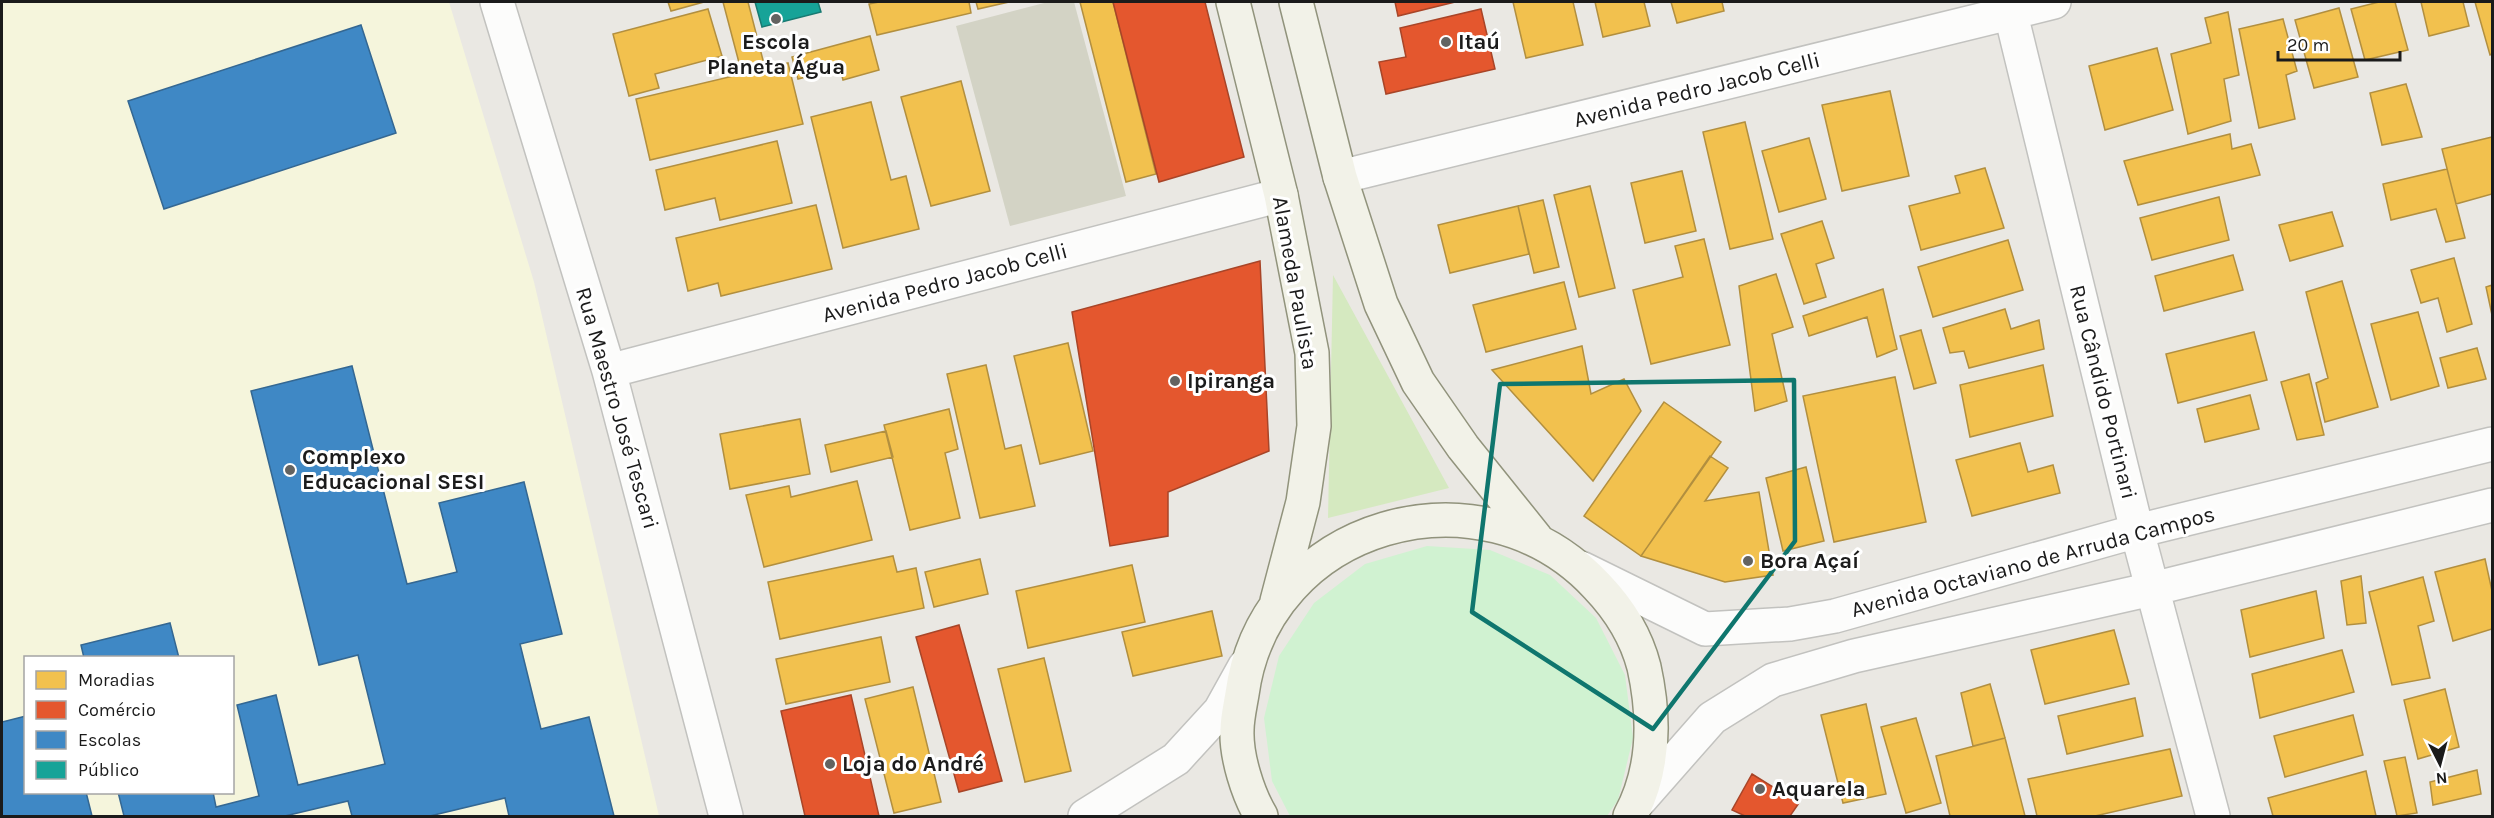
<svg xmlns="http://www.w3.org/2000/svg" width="2494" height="818" font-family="Karla,sans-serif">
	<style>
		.education { fill: #f5f5dc; fill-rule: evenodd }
		.construction { fill: #d3d3c5 }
		.grass { fill: #d5e9c0 }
		.park { fill: #d0f2d1 }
		.homes { fill: #f2c14e; stroke: #b28f3f; stroke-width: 1.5 }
		.shops { fill: #e4572e; stroke: #a84528; stroke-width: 1.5 }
		.schools { fill: #3f88c5; stroke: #346792; stroke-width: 1.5 }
		.public { fill: #17a398; stroke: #187a72; stroke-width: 1.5 }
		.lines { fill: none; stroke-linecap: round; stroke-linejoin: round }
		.street-casing { stroke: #c2c2bf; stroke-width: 36 }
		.secondary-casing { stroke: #91937c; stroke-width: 36 }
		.street { stroke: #fcfcfb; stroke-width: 33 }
		.secondary { stroke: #f2f2e8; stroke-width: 33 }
		.marked { fill: none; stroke: #0f766e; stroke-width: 4.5; stroke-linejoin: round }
		.poi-dot { fill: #636361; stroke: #fff; stroke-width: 2 }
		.labels { text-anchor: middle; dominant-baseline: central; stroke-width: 6; stroke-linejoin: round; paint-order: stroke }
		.poi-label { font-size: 22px; font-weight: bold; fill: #1b1b1b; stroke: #fff; text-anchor: start }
		.street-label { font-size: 22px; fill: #1b1b1b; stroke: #fff }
	</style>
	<rect width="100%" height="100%" fill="#eae8e3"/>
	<path class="education" d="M2,2H449L534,282L659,816H2ZM26,658H232V792H26Z"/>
	<path class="construction" d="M1048,2H1074L1126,196L1010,226L956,26Z"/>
	<path class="grass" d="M1333,275L1449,488L1328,518Z"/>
	<path class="park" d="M1427,546L1490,550L1550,575L1596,618L1625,675L1633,738L1618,800L1607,816H1290L1272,781L1264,718L1279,656L1314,603L1365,564Z"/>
	<path class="homes" d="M668,2H704L671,11Z
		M723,2H748L765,68L742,74Z
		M879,2H969L971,13L877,35L869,4Z
		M976,2H1009L978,9Z
		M1080,2H1113L1156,174L1126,182Z
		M1513,2H1573L1583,45L1526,58Z
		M1595,2H1644L1650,26L1603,37Z
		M1671,2H1722L1724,11L1677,23Z
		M2379,2H2395L2408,50L2365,60L2351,9Z
		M2421,2H2463L2469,26L2429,36Z
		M2475,2H2492V54L2490,55Z
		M2339,8L2358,77L2314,88L2295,20Z
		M708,9L722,56L655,74L659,88L629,96L613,34Z
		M2228,12L2239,75L2224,79L2231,121L2188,134L2171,54L2211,43L2205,18Z
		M2283,19L2297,71L2286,75L2295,119L2259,128L2239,29Z
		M870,36L879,70L843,80L840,68L798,79L792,57Z
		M2157,48L2173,110L2105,130L2089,66Z
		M788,63L803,124L650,160L636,99Z
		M961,81L990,191L931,206L901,97Z
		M2406,84L2422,137L2382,145L2370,93Z
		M1890,91L1909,176L1842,191L1822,105Z
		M871,102L891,180L906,176L919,229L843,248L811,117Z
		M1745,122L1773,239L1730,249L1703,132Z
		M2230,134L2232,149L2251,144L2260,175L2138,205L2124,161Z
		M2492,137V194L2456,204L2442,149Z
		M1809,138L1826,199L1779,212L1762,151Z
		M777,141L792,203L720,220L715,198L665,210L656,170Z
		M1985,168L2004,228L1921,250L1909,206L1960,193L1955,176Z
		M2447,169L2465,238L2446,242L2436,209L2391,220L2383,184Z
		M1682,171L1696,231L1645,243L1631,183Z
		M1590,186L1615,288L1579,297L1554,195Z
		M2219,197L2229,240L2152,260L2140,218Z
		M1543,200L1559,267L1534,273L1518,206Z
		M816,205L832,269L721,296L718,283L688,291L676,238Z
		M1518,206L1529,254L1450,273L1438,225Z
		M2332,212L2343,246L2290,261L2279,225Z
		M1822,221L1834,258L1816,264L1826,297L1804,304L1781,234Z
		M1704,239L1730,345L1651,364L1633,290L1683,277L1675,246Z
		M2008,240L2023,290L1933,317L1918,267Z
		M2233,255L2243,290L2164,311L2155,276Z
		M2454,258L2472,324L2447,332L2438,298L2421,303L2411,270Z
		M1776,274L1793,327L1772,334L1787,401L1755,411L1739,286Z
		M2342,281L2378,407L2325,422L2316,383L2328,378L2306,292Z
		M1564,282L1576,329L1486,352L1473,305Z
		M2492,285V315L2486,287Z
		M1883,289L1897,349L1877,357L1867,317L1809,336L1803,316Z
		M2005,309L2011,329L2039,320L2044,349L1969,368L1964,351L1950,353L1943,328Z
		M2418,312L2439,386L2391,400L2371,324Z
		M1921,330L1936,383L1914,389L1900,336Z
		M2254,332L2267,380L2178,403L2166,354Z
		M1068,343L1093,451L1040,464L1014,356Z
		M1582,346L1591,394L1624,379L1641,411L1593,481L1492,370Z
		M2477,348L2486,379L2448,388L2440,358Z
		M986,365L1005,449L1021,445L1035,506L980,518L947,374Z
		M2043,365L2053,416L1970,437L1960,385Z
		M2309,374L2324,435L2297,440L2281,382Z
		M1895,377L1926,522L1834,542L1803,396Z
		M2250,395L2259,429L2205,442L2197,409Z
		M1664,402L1721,442L1641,556L1584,516Z
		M949,409L958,449L945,453L960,518L910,530L884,425Z
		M800,419L810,474L730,489L720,434Z
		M886,431L893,457L831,472L825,445Z
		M2020,443L2028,472L2053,465L2060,493L1972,516L1956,460Z
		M1710,456L1728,468L1705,501L1759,492L1773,575L1725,582L1641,556Z
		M1806,467L1824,541L1783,551L1766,478Z
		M857,481L872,540L764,567L746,495L789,486L791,497Z
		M893,556L897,572L916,568L924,608L780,639L768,582Z
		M980,559L988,594L934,607L925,572Z
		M2485,559L2492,591V629L2453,641L2435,572Z
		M1132,565L1145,622L1028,648L1016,591Z
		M2361,576L2366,623L2347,625L2341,581Z
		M2423,577L2434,621L2418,626L2430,678L2392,685L2369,592Z
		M2316,591L2324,638L2250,657L2241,610Z
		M1212,611L1222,656L1133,676L1122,632Z
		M2114,630L2129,684L2045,704L2031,650Z
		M881,637L890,682L786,704L776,659Z
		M2342,650L2354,692L2260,718L2252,674Z
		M1044,658L1071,771L1025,782L998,669Z
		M1990,684L2005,738L1973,746L1961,693Z
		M913,687L941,802L894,813L865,699Z
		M2445,689L2459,747L2418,759L2404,700Z
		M2135,698L2143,736L2067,754L2058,716Z
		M1866,704L1886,794L1843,803L1821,715Z
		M2353,715L2363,755L2285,777L2274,736Z
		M1916,718L1941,803L1906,813L1881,727Z
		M2005,738L2025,816H1950L1936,756Z
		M2170,749L2182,796L2095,816H2037L2028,779Z
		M2405,757L2417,813L2397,816L2384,761Z
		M2477,770L2481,794L2433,805L2430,782Z
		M2366,771L2376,816H2273L2268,798Z"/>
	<path class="shops" d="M1113,2H1205L1244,157L1159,182Z
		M1395,2H1455L1398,16Z
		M1481,9L1495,69L1386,94L1379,62L1406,57L1400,28Z
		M1260,261L1269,451L1168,492V536L1110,546L1072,312Z
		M959,625L1002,781L959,792L916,637Z
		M851,695L879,816H805L781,711Z
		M1752,774L1799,803L1790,816H1745L1732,810Z"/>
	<path class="schools" d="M361,25L396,133L164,209L128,101Z
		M352,366L407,584L457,572L439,503L524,482L562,634L520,644L541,729L589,717L614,816H509L505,798L430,816H352L348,801L285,816H124L118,792H213L216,807L259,796L237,705L276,695L298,785L385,764L358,655L319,665L251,391Z
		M170,623L179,658H84L81,645Z
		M26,716V792H86L92,816H2V722Z"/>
	<path class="public" d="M755,2H818L821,12L762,27Z"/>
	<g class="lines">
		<defs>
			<path id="street" d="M497,2L609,371L726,816
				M2008,2L2137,531L2213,816
				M1340,177L2054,2
				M609,371L1281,195
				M1581,568L1705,629L1790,624L1835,616L2137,531L2492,444
				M1638,802L1712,718L1773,680L1854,656L2152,589L2492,505
				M1085,816L1176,759L1220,711L1245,666"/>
			<path id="secondary" d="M1233,2L1281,195L1312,353L1314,426L1303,502L1277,601
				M1296,2L1340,177L1381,304L1418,382L1463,447L1536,538
				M1261,816C1248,794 1236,757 1237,730C1237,719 1240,706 1242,694C1265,523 1481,461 1597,586C1619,609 1636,636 1644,667C1655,717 1655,770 1630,816"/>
		</defs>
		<use href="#street" class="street-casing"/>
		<use href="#secondary" class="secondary-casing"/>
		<use href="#street" class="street"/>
		<use href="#secondary" class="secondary"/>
	</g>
	<path class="marked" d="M1794,380L1795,541L1653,729L1472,612L1500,384Z"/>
	<g class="poi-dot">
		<circle cx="776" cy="19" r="6"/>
		<circle cx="1446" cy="42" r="6"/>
		<circle cx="1175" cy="381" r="6"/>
		<circle cx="290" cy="470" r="6"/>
		<circle cx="1748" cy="561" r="6"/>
		<circle cx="830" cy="764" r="6"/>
		<circle cx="1760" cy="789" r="6"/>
	</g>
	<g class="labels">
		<g class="poi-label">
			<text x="776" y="42" text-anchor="middle">Escola<tspan x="776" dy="25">Planeta Água</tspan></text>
			<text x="1458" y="42">Itaú</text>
			<text x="1187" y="381">Ipiranga</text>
			<text x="302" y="457">Complexo<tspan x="302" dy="25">Educacional SESI</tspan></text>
			<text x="1760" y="561">Bora Açaí</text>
			<text x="842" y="764">Loja do André</text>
			<text x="1772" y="789">Aquarela</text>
		</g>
		<g class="street-label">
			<text transform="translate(1697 90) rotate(-14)">Avenida Pedro Jacob Celli</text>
			<text transform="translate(945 283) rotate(-15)">Avenida Pedro Jacob Celli</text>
			<text transform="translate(1295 283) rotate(80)">Alameda Paulista</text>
			<text transform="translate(2103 392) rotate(76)">Rua Cândido Portinari</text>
			<text transform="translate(617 408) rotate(74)">Rua Maestro José Tescari</text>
			<text transform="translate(2033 562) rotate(-15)">Avenida Octaviano de Arruda Campos</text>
		</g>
	</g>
	<rect width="2494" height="818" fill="none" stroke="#1b1b1b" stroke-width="6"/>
	<rect x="24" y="656" width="210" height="138" fill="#ffffff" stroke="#a4a4a4" stroke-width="1.5"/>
	<rect x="36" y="671" width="30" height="18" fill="#f2c14e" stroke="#a4a4a4" stroke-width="1.5"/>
	<text x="78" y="686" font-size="18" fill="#1b1b1b">Moradias</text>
	<rect x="36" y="701" width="30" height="18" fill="#e4572e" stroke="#a4a4a4" stroke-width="1.5"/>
	<text x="78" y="716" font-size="18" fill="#1b1b1b">Comércio</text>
	<rect x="36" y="731" width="30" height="18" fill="#3f88c5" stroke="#a4a4a4" stroke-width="1.5"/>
	<text x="78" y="746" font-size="18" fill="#1b1b1b">Escolas</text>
	<rect x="36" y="761" width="30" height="18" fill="#17a398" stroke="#a4a4a4" stroke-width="1.5"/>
	<text x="78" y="776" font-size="18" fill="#1b1b1b">Público</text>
	<g transform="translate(2440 764) rotate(174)" stroke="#ffffff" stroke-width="4.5" paint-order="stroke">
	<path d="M0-4.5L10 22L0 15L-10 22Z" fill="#1b1b1b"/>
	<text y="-9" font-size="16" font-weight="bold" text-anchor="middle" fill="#1b1b1b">N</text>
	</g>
	<path d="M2278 51v9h122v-9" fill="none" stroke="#1b1b1b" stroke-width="3"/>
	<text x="2287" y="51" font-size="18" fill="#1b1b1b" stroke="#ffffff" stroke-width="4.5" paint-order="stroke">20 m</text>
</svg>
